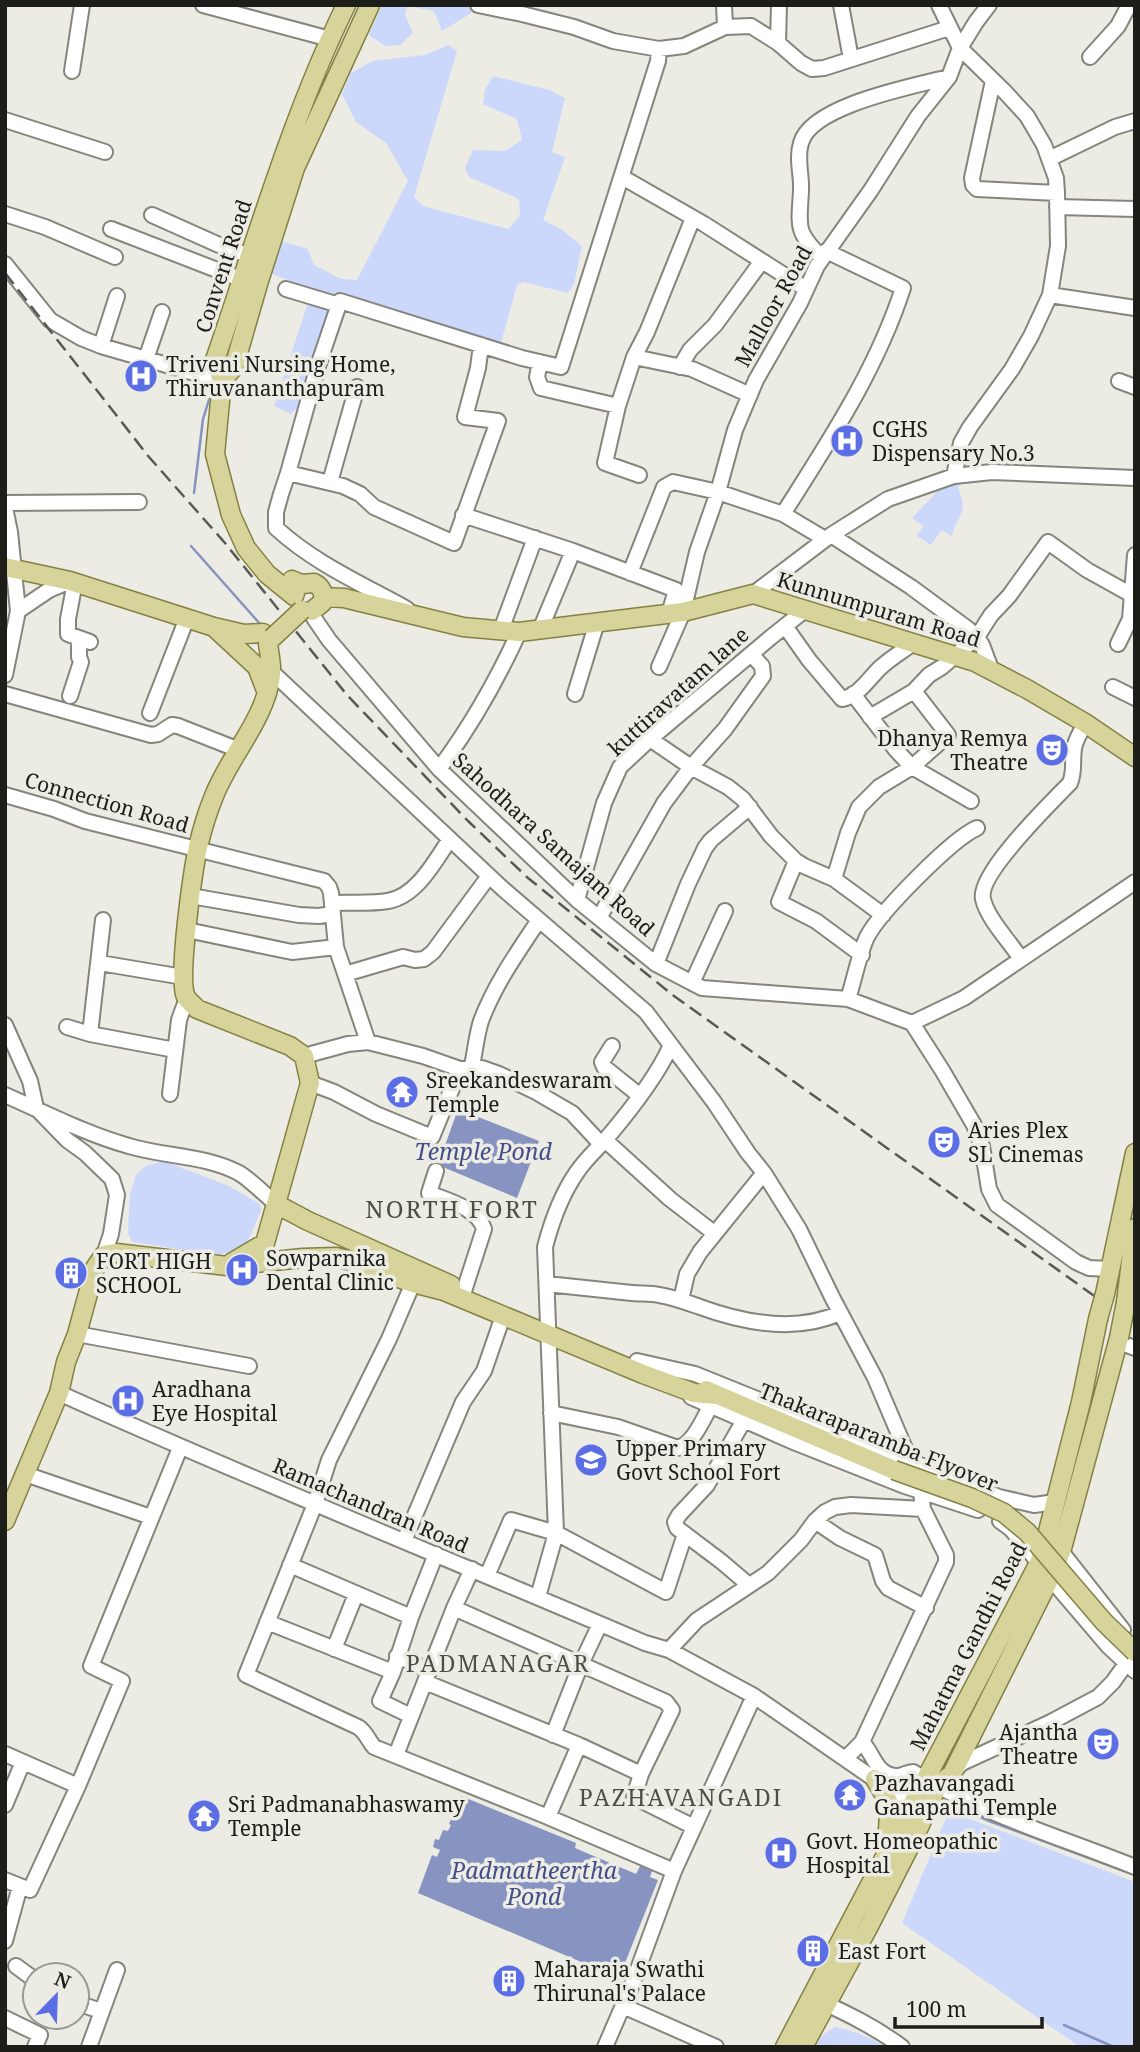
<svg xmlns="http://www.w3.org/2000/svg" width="1140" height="2052" font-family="'Noto Serif',serif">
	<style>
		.green { fill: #ccd7fc }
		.water { fill: #8793c0 }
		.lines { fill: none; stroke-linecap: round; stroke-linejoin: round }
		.stream { stroke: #8793c0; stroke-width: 2.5 }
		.minor-casing { stroke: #85857d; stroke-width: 18 }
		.major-casing { stroke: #848143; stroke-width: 21 }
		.minor { stroke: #fff; stroke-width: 14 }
		.major { stroke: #d6d49b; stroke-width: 18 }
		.rail { stroke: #595954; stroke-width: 2.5; stroke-dasharray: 14 7; stroke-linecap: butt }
		.major-bridge-casing { stroke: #848143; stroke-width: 21; stroke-linecap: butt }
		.major-bridge { stroke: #d6d49b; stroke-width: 18 }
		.labels { text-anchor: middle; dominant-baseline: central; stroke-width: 7; stroke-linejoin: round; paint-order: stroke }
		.street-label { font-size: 21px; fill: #1d1d1a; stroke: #ecece4 }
		.poi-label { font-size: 21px; fill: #1d1d1a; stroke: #ecece4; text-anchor: start }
		.water-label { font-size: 23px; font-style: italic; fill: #434f8a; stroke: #ecece4 }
		.neighbourhood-label { font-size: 23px; letter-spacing: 2px; fill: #4e4e48; stroke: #ecece4 }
		.quarter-label { font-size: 24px; letter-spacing: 2px; fill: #4e4e48; stroke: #ecece4 }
	</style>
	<rect width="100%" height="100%" fill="#ecece4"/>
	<path class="green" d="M382,5H476L470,14L442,31L434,11L407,6L405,15L413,33L400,45L385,46L369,35Z
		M448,45L457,51L414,197L423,206L508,229L520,216L519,199L469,177L465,168L473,150L505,151L522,140L517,119L483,104L485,90L493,76L549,90L565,98L552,152L565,157L543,220L561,229L582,246L574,284L568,293L524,282L517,285L501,343L346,296L302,403L291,414L274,406L308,303L309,288L270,273L277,240L308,249L314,265L341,279L357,280L408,181L386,143L356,122L342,94L351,73L373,61L425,55Z
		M947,481L961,483L958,488C969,517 958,510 952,536L941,530L931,545L917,536L923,526L912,518Z
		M164,1161L229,1186L260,1204L261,1211L248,1241L238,1250L218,1255L132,1242L128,1233L130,1195L136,1175L146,1166Z
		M949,1811L1135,1882V2047H1080L902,1923Z
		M835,2027C853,2031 869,2036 885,2047H813L825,2033Z"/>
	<path class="water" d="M458,1109L539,1141L517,1198L438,1165Z
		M461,1796L576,1843L575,1848L636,1874L640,1866L652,1871L650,1877L658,1880L619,1978L418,1893L432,1855L437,1857L440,1850L433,1847L435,1839L439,1840L443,1830L448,1831L451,1825L449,1824Z"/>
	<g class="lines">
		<path class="stream" d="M194,493L203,419L213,387
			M191,546L261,625
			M952,1804L989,1821L1135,1875
			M1064,2025L1114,2047"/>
		<defs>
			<path id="minor" d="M203,5L330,39
				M478,5L522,14L574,27L613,41L659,49L684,46L725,27
				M724,5L725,27L751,26L778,43L801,63L812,69L824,68L949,28
				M841,5L851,59
				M939,5L960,48L1005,92L1027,116L1044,145L1056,178L1057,193L1058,246L1050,295L1031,336L1012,369L970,427L961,443L954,476
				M778,43L779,5
				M1090,57L1118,26L1129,5
				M72,71L82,5
				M993,81L972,178L973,185L977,189L1057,193
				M5,120L105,152
				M1049,159L1115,127L1135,121
				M622,177L704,224L806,289
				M1057,207L1135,209
				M5,214L45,227L115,257
				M152,215L219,245L250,256
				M111,229L243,280
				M822,258C795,231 799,227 801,191C802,175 796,159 801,143C811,105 915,86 949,77
				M5,264L50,320L81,338L101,346L222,381
				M286,289L339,305
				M1050,295L1135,308
				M101,346L117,296
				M634,357L692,369L750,395
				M146,359L162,312
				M540,362L537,377L541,388L618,406
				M680,367L690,350L715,325L762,261
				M1119,381L1135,387
				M288,473L343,486L360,494L374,507L454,543L498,421L465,417L478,368L481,345
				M639,475L605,463L618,406L634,357L647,332L693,218
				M330,482L357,387
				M5,503L139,502
				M5,508L10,532L18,611L5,675
				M783,514C829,441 876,371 903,288L826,251
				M463,515L573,551L676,590L669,614
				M831,535L911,587L968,629L977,637L982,645L991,669
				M630,573L664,487L673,482L718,492L783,514L825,539
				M75,582L68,619V634L90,642
				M753,594L831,535L888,499L954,476L992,472L1135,478
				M407,609C362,584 314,563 276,528V512L281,494L288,473L318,366L340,301L522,358L561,367L658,61L659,49
				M302,610L312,611L314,618L329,640L439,769L577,900L656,964L702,988L848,999L912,1023
				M18,611L49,590L70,581
				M785,626L809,660L842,699C858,697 870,677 881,667C891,658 903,651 913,643
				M501,630L535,538
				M540,630L573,551
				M1118,644L1130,619L1135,555
				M659,667L683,612L697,552L718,492L735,430L756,380L800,303L817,266L871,190L918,116L949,77L960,48L976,22L989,5
				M263,669L272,672L502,888L646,1012L714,1102L748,1153L764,1173L799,1229L832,1297L875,1378L909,1458L907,1461L921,1492L923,1509L851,1505L835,1507L825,1512L815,1521L801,1540L768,1573L697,1620L669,1650
				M1113,687L1135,698
				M5,694L151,735L158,734L172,725L178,726L239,750
				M575,694L597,622
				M853,694L896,750L912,767L971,801
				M70,696L81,662L79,657V638
				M150,713L187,618
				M870,717L914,691L929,675L942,667L977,637L991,615L1009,596L1048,542L1087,570L1130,594
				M650,739L691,767L728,787L743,799L771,836L796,861L804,866L834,879L883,915
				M439,769C471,726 497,680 519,632
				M5,795L54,809L85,821L324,881L329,887L331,893L336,947L368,1042
				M796,861L779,902L816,921L862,955
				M834,879L848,833L859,807L879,787L912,767L948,735L914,691
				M191,896L299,915L319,916L332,914
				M577,900L604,803L620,767L650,739L770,638L805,610
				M332,903C350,902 370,904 388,901C417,896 435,861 450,839
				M599,918L664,803L691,767L725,729L763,676L762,666L751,654
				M187,930L292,952L336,947
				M1021,959C1010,942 987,918 983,899C977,874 1051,803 1070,783C1075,771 1072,762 1074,749C1075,740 1081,732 1085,723
				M100,963L183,977
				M656,964L688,884L705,848L711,840L750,807
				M345,974L403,957L415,960L424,959L433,952L489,876
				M692,983L725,911
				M848,999C854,981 859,954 867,937C880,912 952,839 977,828
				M912,1023L942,1070L974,1125L982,1146L989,1189L997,1205L1076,1262L1089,1268L1110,1269
				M912,1023L964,998L1135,882
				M5,1025L30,1081L36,1108L67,1140L85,1153L112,1179L117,1195L111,1234L104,1255
				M67,1027L90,1034L175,1050
				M90,1034L103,920
				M612,1046L602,1062L604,1067L639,1095
				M304,1056L348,1044L368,1042L423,1056L460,1069L482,1068L499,1074L536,1092L572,1113L601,1144
				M471,1070C475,1054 476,1037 481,1021C495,984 517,953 539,920
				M310,1083L334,1092L376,1114L432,1137L460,1069
				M170,1094L179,1020L187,998
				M5,1095C46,1113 86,1134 129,1146C165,1157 205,1155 239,1173C252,1181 264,1194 276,1204
				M605,1140L670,1199L714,1233
				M436,1171L429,1193C448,1201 478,1208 484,1229L464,1291
				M413,1283L389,1339L329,1460L315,1504L246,1675L358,1727C366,1732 368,1740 374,1747L548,1817L674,1871
				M547,1284C576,1287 604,1290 632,1293C641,1294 650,1293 659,1295C673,1297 686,1302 700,1307C744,1323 796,1333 840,1313
				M681,1300L687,1274L700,1252L764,1173
				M77,1334L249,1366
				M1118,1342L1135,1348
				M637,1361L695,1374L999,1497L1034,1505L1055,1502
				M59,1393C252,1480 449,1559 645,1643L669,1650L754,1696L893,1792L923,1807
				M691,1397L796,1443L902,1485L978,1510
				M551,1413L618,1427L678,1448C694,1443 703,1419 711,1405
				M744,1420L707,1485L679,1515L675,1522L677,1528L722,1562L749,1585
				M25,1474L151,1517
				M815,1521L840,1538L875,1555L883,1581L888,1588L926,1608
				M1000,1521L1011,1529L1039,1563
				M404,1541L463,1402L484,1371L503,1316
				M1061,1551L1123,1630
				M290,1565L411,1617
				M487,1576L511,1520L556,1533L666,1592L685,1534
				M1050,1578L1108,1646L1135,1671
				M538,1597L556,1533L545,1247C552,1220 561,1195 577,1172C585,1160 596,1150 606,1139C629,1112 657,1077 671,1045
				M454,1608L666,1702L672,1710L641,1774L634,1797L694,1827
				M267,1622L393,1672
				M334,1649L356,1594
				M397,1656L430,1671
				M425,1682L579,1745L641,1774
				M411,1716L380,1701L393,1672L411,1617L436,1554
				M553,1735L581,1664L600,1624
				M862,1742C874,1754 876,1776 897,1776C903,1776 907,1772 913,1772C982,1814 1060,1837 1135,1867
				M5,1754L78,1786
				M396,1755L454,1608L472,1569
				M846,1758L862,1742L946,1562V1555L923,1509
				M955,1770L962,1763L1051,1722L1098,1697L1113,1682L1135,1651
				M5,1805L23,1762
				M548,1817L579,1745
				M5,1880L30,1890L78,1786L122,1681L91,1666L180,1448
				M5,1941L20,1886
				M16,1966L35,1980
				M818,2000C848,2014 875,2027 902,2047
				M77,2003L101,2011
				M623,2006L716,2047
				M5,2018L40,2035L35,2047
				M89,2047L117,1970
				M605,2047L634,1980L674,1871L754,1696"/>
			<path id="major" d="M222,381L234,367L258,284L295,168L370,5
				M5,567L70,581L214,627L244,634L263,633
				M292,580L301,584L314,583C322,587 324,593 323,602L312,611
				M301,584L297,587L294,596L267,574L246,548L231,515L215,454L222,381L215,360C256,241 291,118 346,5
				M323,597L344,598L463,627L519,632L683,612L753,594L975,662L1027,689L1085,723L1135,757
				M216,629L257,667L267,693
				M276,1204L308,1221L451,1285
				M231,1263L265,1243L310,1083L304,1056L290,1046L197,1009C194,1005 188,1001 186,997C177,979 193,871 198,847C202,830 207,813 214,796C230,755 265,720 271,675C272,665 269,653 268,643
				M1105,1294L1135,1153
				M1126,1302L1135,1228
				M706,1390L894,1470
				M5,1521L59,1393L66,1362L77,1334L95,1268L104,1255L116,1253L227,1266L303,1258L336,1257L347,1260L413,1283L444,1291L643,1374L694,1393L716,1395
				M875,1779L888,1801L889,1813L887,1846
				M785,2047L1039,1563L1043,1551L1081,1402L1098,1319
				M803,2047L868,1928L915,1836L938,1785L952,1774L1054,1570L1061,1552L1119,1338"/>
		</defs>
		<use href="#minor" class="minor-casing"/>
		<use href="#major" class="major-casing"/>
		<use href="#minor" class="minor"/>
		<use href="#major" class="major"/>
		<path class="rail" d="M5,273L149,457L225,543L347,695L468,821L528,878L674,996L1135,1325"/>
		<defs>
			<path id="major-bridge" d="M272,638L302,610
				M1098,1319L1105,1294
				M1119,1338L1126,1302
				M894,1470L972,1498L1004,1513L1027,1532L1104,1622L1135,1652"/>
		</defs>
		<use href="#major-bridge" class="major-bridge-casing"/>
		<use href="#major-bridge" class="major-bridge"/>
	</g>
	<defs>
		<symbol id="hospital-disc" viewBox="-11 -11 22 22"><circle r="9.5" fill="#5b6ee5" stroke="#ecece4"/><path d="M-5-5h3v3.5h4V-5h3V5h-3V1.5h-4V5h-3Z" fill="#fff"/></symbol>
		<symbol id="theatre-disc" viewBox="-11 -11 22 22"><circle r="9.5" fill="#5b6ee5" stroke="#ecece4"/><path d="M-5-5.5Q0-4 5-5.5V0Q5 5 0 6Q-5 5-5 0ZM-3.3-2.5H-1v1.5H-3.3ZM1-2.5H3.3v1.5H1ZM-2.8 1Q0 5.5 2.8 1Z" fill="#fff"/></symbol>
		<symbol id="temple-disc" viewBox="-11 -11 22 22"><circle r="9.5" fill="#5b6ee5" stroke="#ecece4"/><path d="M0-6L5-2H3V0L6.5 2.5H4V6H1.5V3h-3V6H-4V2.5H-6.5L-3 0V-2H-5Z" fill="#fff"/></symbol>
		<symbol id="building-disc" viewBox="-11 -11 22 22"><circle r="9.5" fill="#5b6ee5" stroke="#ecece4"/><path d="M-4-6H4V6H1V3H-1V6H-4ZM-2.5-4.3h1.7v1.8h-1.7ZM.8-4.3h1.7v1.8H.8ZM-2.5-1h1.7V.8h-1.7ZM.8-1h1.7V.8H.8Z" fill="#fff"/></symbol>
		<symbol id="school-disc" viewBox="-11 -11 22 22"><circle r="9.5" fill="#5b6ee5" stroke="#ecece4"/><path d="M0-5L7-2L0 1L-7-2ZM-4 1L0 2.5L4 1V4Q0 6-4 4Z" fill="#fff"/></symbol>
	</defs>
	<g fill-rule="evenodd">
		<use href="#hospital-disc" x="122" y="357" width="38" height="38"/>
		<use href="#hospital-disc" x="828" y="422" width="38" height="38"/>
		<use href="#theatre-disc" x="1033" y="731" width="38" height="38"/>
		<use href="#temple-disc" x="383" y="1073" width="38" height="38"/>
		<use href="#theatre-disc" x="925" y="1123" width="38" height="38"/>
		<use href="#hospital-disc" x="223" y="1251" width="38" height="38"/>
		<use href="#building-disc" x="52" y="1254" width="38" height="38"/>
		<use href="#hospital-disc" x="109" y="1382" width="38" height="38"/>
		<use href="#school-disc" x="572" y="1441" width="38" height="38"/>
		<use href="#theatre-disc" x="1084" y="1725" width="38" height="38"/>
		<use href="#temple-disc" x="831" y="1776" width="38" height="38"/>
		<use href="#temple-disc" x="185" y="1797" width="38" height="38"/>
		<use href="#hospital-disc" x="762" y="1834" width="38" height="38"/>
		<use href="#building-disc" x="794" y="1932" width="38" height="38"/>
		<use href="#building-disc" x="490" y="1962" width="38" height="38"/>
	</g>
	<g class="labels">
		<g class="street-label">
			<text transform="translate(223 266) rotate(-72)">Convent Road</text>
			<text transform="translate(773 306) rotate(-61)">Malloor Road</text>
			<text transform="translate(879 609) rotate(17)">Kunnumpuram Road</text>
			<text transform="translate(678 691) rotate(-42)">kuttiravatam lane</text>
			<text transform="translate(107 802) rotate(16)">Connection Road</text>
			<text transform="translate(554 844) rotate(42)">Sahodhara Samajam Road</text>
			<text transform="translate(879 1437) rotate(22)">Thakaraparamba Flyover</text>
			<text transform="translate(371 1505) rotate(23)">Ramachandran Road</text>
			<text transform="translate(968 1646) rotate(-63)">Mahatma Gandhi Road</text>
		</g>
		<g class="poi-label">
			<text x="166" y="364">Triveni Nursing Home,<tspan x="166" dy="24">Thiruvananthapuram</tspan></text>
			<text x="872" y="429">CGHS<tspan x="872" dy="24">Dispensary No.3</tspan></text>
			<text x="1028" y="738" text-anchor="end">Dhanya Remya<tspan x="1028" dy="24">Theatre</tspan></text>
			<text x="426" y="1080">Sreekandeswaram<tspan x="426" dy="24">Temple</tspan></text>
			<text x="968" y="1130">Aries Plex<tspan x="968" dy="24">SL Cinemas</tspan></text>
			<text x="266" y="1258">Sowparnika<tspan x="266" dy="24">Dental Clinic</tspan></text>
			<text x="96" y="1261">FORT HIGH<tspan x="96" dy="24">SCHOOL</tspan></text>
			<text x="152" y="1389">Aradhana<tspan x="152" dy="24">Eye Hospital</tspan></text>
			<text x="616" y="1448">Upper Primary<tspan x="616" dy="24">Govt School Fort</tspan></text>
			<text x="1078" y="1732" text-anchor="end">Ajantha<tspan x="1078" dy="24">Theatre</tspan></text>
			<text x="874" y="1783">Pazhavangadi<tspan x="874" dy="24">Ganapathi Temple</tspan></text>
			<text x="228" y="1804">Sri Padmanabhaswamy<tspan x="228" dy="24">Temple</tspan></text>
			<text x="806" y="1841">Govt. Homeopathic<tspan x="806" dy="24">Hospital</tspan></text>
			<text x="838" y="1951">East Fort</text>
			<text x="534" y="1969">Maharaja Swathi<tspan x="534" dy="24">Thirunal's Palace</tspan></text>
		</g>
		<g class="water-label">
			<text x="483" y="1151">Temple Pond</text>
			<text x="534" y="1870">Padmatheertha<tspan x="534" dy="26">Pond</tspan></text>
		</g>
		<g class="neighbourhood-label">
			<text x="498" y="1663">PADMANAGAR</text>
			<text x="681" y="1797">PAZHAVANGADI</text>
		</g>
		<g class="quarter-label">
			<text x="452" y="1208">NORTH FORT</text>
		</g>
	</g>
	<rect width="1140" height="2052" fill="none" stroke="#1d1d1a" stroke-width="14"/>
	<g transform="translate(56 1996) rotate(23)"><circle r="33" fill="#ecece4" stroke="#999993" stroke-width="2"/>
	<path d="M0-5L12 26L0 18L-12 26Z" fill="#5b6ee5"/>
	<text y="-10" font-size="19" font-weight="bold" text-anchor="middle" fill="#1d1d1a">N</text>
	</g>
	<path d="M895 2017v10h147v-10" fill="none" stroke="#1d1d1a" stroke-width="3.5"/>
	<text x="906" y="2017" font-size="21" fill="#1d1d1a" stroke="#ecece4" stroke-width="5" paint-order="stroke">100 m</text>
</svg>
